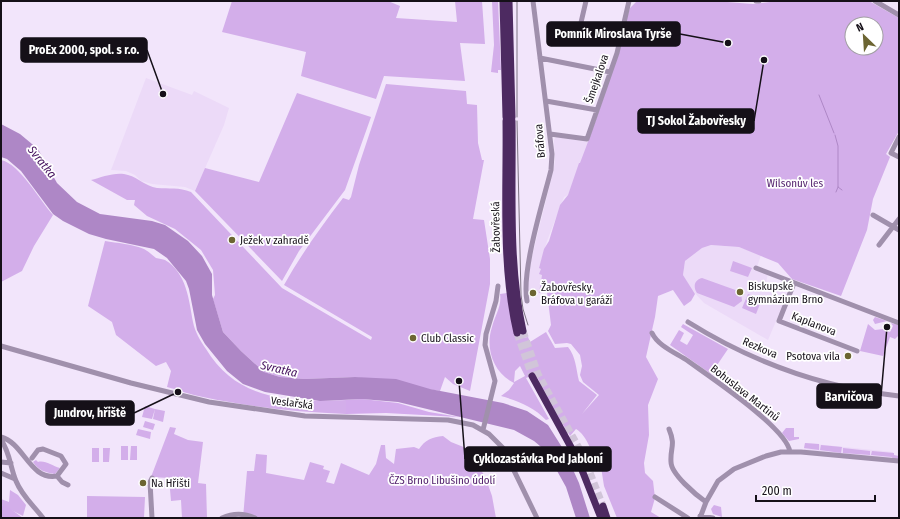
<svg xmlns="http://www.w3.org/2000/svg" width="900" height="519" font-family="'Fira Sans Condensed',sans-serif">
	<style>
		.built { fill: #ecdaf8 }
		.green { fill: #d3aeea; fill-rule: evenodd }
		.forest { fill: #d3abec }
		.water { fill: #ae87c6 }
		.lines { fill: none; stroke-linecap: round; stroke-linejoin: round }
		.stream { stroke: #ae87c6; stroke-width: 1 }
		.highway-tunnel { stroke: #d1c5d9; stroke-width: 7; stroke-dasharray: 7 3.5; stroke-linecap: butt }
		.minor { stroke: #a090ac; stroke-width: 5 }
		.highway { stroke: #4d2a61; stroke-width: 7 }
		.tram { stroke: #7d7482; stroke-width: 1 }
		.poi-dot { fill: #6c6532; stroke: #fff; stroke-width: 1.5 }
		.labels { text-anchor: middle; dominant-baseline: central; stroke-width: 3.5; stroke-linejoin: round; paint-order: stroke }
		.street-label { font-size: 11px; fill: #151018; stroke: #fff }
		.park-label { font-size: 11px; fill: #55246f; stroke: #fff }
		.poi-label { font-size: 11px; fill: #151018; stroke: #fff; text-anchor: start }
		.water-label { font-size: 12px; font-style: italic; fill: #44115d; stroke: #fff }
		.leader { fill: none; stroke: #151018; stroke-width: 1.5 }
		.callout-dot { fill: #151018; stroke: #fff; stroke-width: 1.5 }
		.callout { fill: #151018; stroke: #151018; stroke-width: 1.5 }
		.callout-label { font-size: 12px; text-anchor: middle; font-weight: bold; fill: #fff }
	</style>
	<rect width="100%" height="100%" fill="#f2e5fb"/>
	<path class="built" d="M146,78L192,95L194,91L229,108L224,125L195,191L185,187L152,184L141,181L135,175L126,171L111,170Z
		M556,137L589,142L568,195L564,197L547,241L539,268H541L542,275L539,293L524,289L553,172L555,161L554,140Z
		M711,245L739,247L761,255L756,270L768,274L765,286L768,288L769,286L787,293L781,314H779L768,340L704,303L692,290L683,275L685,261L702,248Z
		M805,443L893,452V459L804,450Z"/>
	<path class="green" d="M232,1H388L400,6L396,18L457,22L455,1H482L485,44L460,43L465,81L384,76L376,99L301,76L306,52L222,32Z
		M492,1H498L501,70H498V73L491,72L494,45Z
		M637,1H714L753,4L777,1H869L899,18V131L886,154L890,157L873,199L867,230L841,296L792,279L778,263L739,247L711,245L702,248L685,261L683,275L695,294L691,301L684,306L673,290L658,296L655,317L646,357L658,379L648,405L649,435L644,463L645,473L653,481L655,498L651,512L661,518H617L604,486L601,467L596,468C594,456 587,435 576,429L570,436L546,397L536,374L526,378L549,419L546,420C534,407 518,401 501,396L509,390L514,383C493,373 485,348 492,327C495,315 502,306 500,294L507,293L516,339L528,337L530,342L546,332L555,348L568,347C576,357 576,369 579,381L597,395L582,414L599,395L583,382L580,375L582,366L580,355L571,344L567,343L555,344L548,331L551,325L547,292L539,293L542,275L539,274L541,269L539,268L544,249L549,241L560,205L568,195L579,163H580C599,114 615,64 628,14L630,8ZM852,24H876V48H852ZM520,366L525,376L514,382L515,371Z
		M386,84L466,91L467,104L477,105L478,143L482,160H484L473,219L484,220L490,259V284L470,391L453,384L445,377L440,391L355,377L304,379L280,377L264,372L241,351L223,332L213,299L215,295L213,270L201,250L175,229L147,216L134,205L135,200H127L91,180C102,177 117,171 128,175C139,178 145,186 157,188C169,189 179,187 191,192L282,288L371,340L372,337L284,285C302,253 321,227 343,198L349,200L351,197L359,165Z
		M297,93L371,117L345,190L299,251L282,281L195,191L205,168L259,182Z
		M1,160C20,164 40,201 53,215L34,246L22,271L1,282Z
		M105,241C117,243 132,244 144,249C148,251 152,255 156,258C159,259 163,259 165,260C187,273 189,301 193,322C195,332 200,340 206,349C237,401 291,402 346,400V414C298,412 250,407 203,397C191,395 179,390 167,387L171,371L166,362L156,366L116,335L112,322L88,306Z
		M733,261L752,268L748,277L730,271Z
		M702,278L741,292L742,301L734,307L697,293C693,287 694,280 702,278Z
		M748,294L762,299L756,314L742,308Z
		M875,317L887,321L875,324L873,320Z
		M891,323L899,325V335L895,339L890,337L883,356L860,351L868,324L875,330L883,329L890,332L893,326Z
		M683,324L728,349L711,374L670,345L679,330L684,333L680,341L687,345L693,335L681,327Z
		M145,406L155,409L152,419L142,417Z
		M155,409L165,411L163,422L153,419Z
		M145,421L155,424L153,430L143,427Z
		M170,427L176,428L174,434L188,440L203,442L198,483L206,484L207,518H182L181,500L171,501L169,478L151,477Z
		M786,428H794V437H799V439L789,441L782,433Z
		M138,429L151,432L150,439L136,435Z
		M443,436L451,442L471,450L477,465L485,476L492,496L496,518H243L247,471H254L256,454L267,455L266,473L304,480L310,462L324,466L323,469L330,471L326,482L334,484L341,463L369,475L376,464L381,445H385L386,458L394,464L396,449L414,447L419,449C425,440 432,437 443,436Z
		M805,443L819,444V450L804,448Z
		M821,445L842,447L841,453L820,450Z
		M121,446H128V460H121Z
		M131,446H137V460H130Z
		M92,448H99V462H92Z
		M103,448H110L109,462H103Z
		M843,448L870,451V455L843,453Z
		M872,451L894,453V455L899,456V459H893L892,457L871,455Z
		M36,460L38,462C45,460 52,466 60,468L55,474C46,473 38,470 33,462Z
		M10,490L18,495L26,505L23,516L1,505V499L9,502Z
		M87,496L145,497L144,518H87Z
		M714,505L721,507L722,517L713,514L711,509Z"/>
	<path class="forest" d="M362,399L398,403L429,412L459,417L386,413L346,414V400Z
		M1,505L8,507L23,518H1Z"/>
	<path class="water" d="M1,124L20,134L38,149L57,183L77,202L100,214L152,221L165,225L188,241L202,256L212,274V295L223,332L241,351L264,372L280,377L304,379L355,377L396,379L430,389L503,403L527,411L548,425L565,452L579,483L590,518H576L566,487L546,451L534,441L514,430L398,402L362,399L320,401L265,392L243,384L227,371L205,344L197,330L189,289L186,281L167,258L154,249L106,239L89,234L63,221L53,214L21,171L7,159L1,157Z"/>
	<g class="lines">
		<path class="stream" d="M819,95L834,133
			M835,135L838,146V187L842,190
			M836,192L838,187"/>
		<path class="highway-tunnel" d="M523,331L538,374L584,457L603,506
			M517,333L532,376"/>
		<path class="minor" d="M756,1H759
			M875,1L899,15
			M579,31L586,1
			M540,58L610,72
			M546,101L597,110
			M550,134L587,139L617,53L629,1
			M899,137L891,153L899,157
			M873,215L899,230
			M879,245L899,219
			M756,268L899,323
			M794,283L779,321L857,351
			M527,301C521,271 543,202 551,170L552,154L533,1
			M688,322C752,362 824,388 899,396
			M652,333C658,346 676,353 688,361C710,377 787,428 790,452
			M1,346L131,383L209,402L305,416L448,420L473,425L489,434L503,448L537,518
			M669,429C676,446 670,447 671,462C671,474 696,495 706,502
			M483,430L495,381L485,345L486,334L496,301L498,286
			M1,437C24,443 30,481 57,476L66,464L61,456L43,449L38,450L32,458
			M1,440C10,452 10,467 16,481C22,496 33,505 43,518
			M1,462L11,463
			M1,473L15,479
			M57,476L62,482L68,485
			M152,478L150,482L152,518
			M655,497L688,518
			M700,516L713,518
			M222,518C233,513 244,513 255,518
			M700,518L706,502L718,481L734,469L766,456L781,452H801L899,461"/>
		<path class="highway" d="M503,1L506,117
			M509,1L512,117
			M506,121C507,191 501,264 517,333
			M512,121C513,189 508,264 523,331
			M532,376L578,460L601,518
			M603,506L607,518"/>
		<path class="tram" d="M517,1V117
			M517,121L521,295L523,309L528,325"/>
	</g>
	<g class="poi-dot">
		<circle cx="232" cy="240" r="4"/>
		<circle cx="740" cy="292" r="4"/>
		<circle cx="533" cy="293" r="4"/>
		<circle cx="413" cy="338" r="4"/>
		<circle cx="848" cy="356" r="4"/>
		<circle cx="143" cy="483" r="4"/>
	</g>
	<g class="labels">
		<g class="street-label">
			<text transform="translate(597 79) rotate(-71)">Šmejkalova</text>
			<text transform="translate(540 141) rotate(-95)">Bráfova</text>
			<text transform="translate(496 227) rotate(-91)">Žabovřeská</text>
			<text transform="translate(814 324) rotate(21)">Kaplanova</text>
			<text transform="translate(760 348) rotate(23)">Rezkova</text>
			<text transform="translate(745 393) rotate(38)">Bohuslava Martinů</text>
			<text transform="translate(292 403) rotate(7)">Veslařská</text>
		</g>
		<g class="park-label">
			<text x="795" y="183">Wilsonův les</text>
			<text x="442" y="480">ČZS Brno Libušino údolí</text>
		</g>
		<g class="poi-label">
			<text x="240" y="240">Ježek v zahradě</text>
			<text x="748" y="286">Biskupské<tspan x="748" dy="13">gymnázium Brno</tspan></text>
			<text x="541" y="287">Žabovřesky,<tspan x="541" dy="13">Bráfova u garáží</tspan></text>
			<text x="421" y="338">Club Classic</text>
			<text x="840" y="356" text-anchor="end">Psotova vila</text>
			<text x="151" y="483">Na Hřišti</text>
		</g>
		<g class="water-label">
			<text transform="translate(42 162) rotate(51)">Svratka</text>
			<text transform="translate(279 369) rotate(13)">Svratka</text>
		</g>
	</g>
	<path class="leader" d="M728 43L680 34M163 94L147 50M764 60L754 121M887 327L881 396M178 392L134 413M459 381L465 459"/>
	<g class="callout-dot">
		<circle cx="728" cy="43" r="4"/>
		<circle cx="163" cy="94" r="4"/>
		<circle cx="764" cy="60" r="4"/>
		<circle cx="887" cy="327" r="4"/>
		<circle cx="178" cy="392" r="4"/>
		<circle cx="459" cy="381" r="4"/>
	</g>
	<g class="callout">
		<rect x="547" y="22" width="133" height="24" rx="4"/>
		<rect x="21" y="38" width="126" height="24" rx="4"/>
		<rect x="638" y="109" width="116" height="24" rx="4"/>
		<rect x="817" y="384" width="64" height="24" rx="4"/>
		<rect x="46" y="401" width="88" height="24" rx="4"/>
		<rect x="465" y="447" width="146" height="24" rx="4"/>
	</g>
	<g class="callout-label">
		<text x="613" y="38">Pomník Miroslava Tyrše</text>
		<text x="84" y="54">ProEx 2000, spol. s r.o.</text>
		<text x="696" y="125">TJ Sokol Žabovřesky</text>
		<text x="849" y="401">Barvičova</text>
		<text x="90" y="417">Jundrov, hřiště</text>
		<text x="538" y="463">Cyklozastávka Pod Jabloní</text>
	</g>
	<rect width="900" height="519" fill="none" stroke="#151018" stroke-width="4"/>
	<g transform="translate(864 36) rotate(335)"><circle r="19" fill="#ffffff" stroke="#a19fa3"/>
	<path d="M0-3L7 15L0 10L-7 15Z" fill="#6c6532"/>
	<text y="-6" font-size="11" font-weight="bold" text-anchor="middle" fill="#151018">N</text>
	</g>
	<path d="M756 495v6h119v-6" fill="none" stroke="#151018" stroke-width="2"/>
	<text x="762" y="495" font-size="12" fill="#151018" stroke="#ffffff" stroke-width="3" paint-order="stroke">200 m</text>
</svg>
